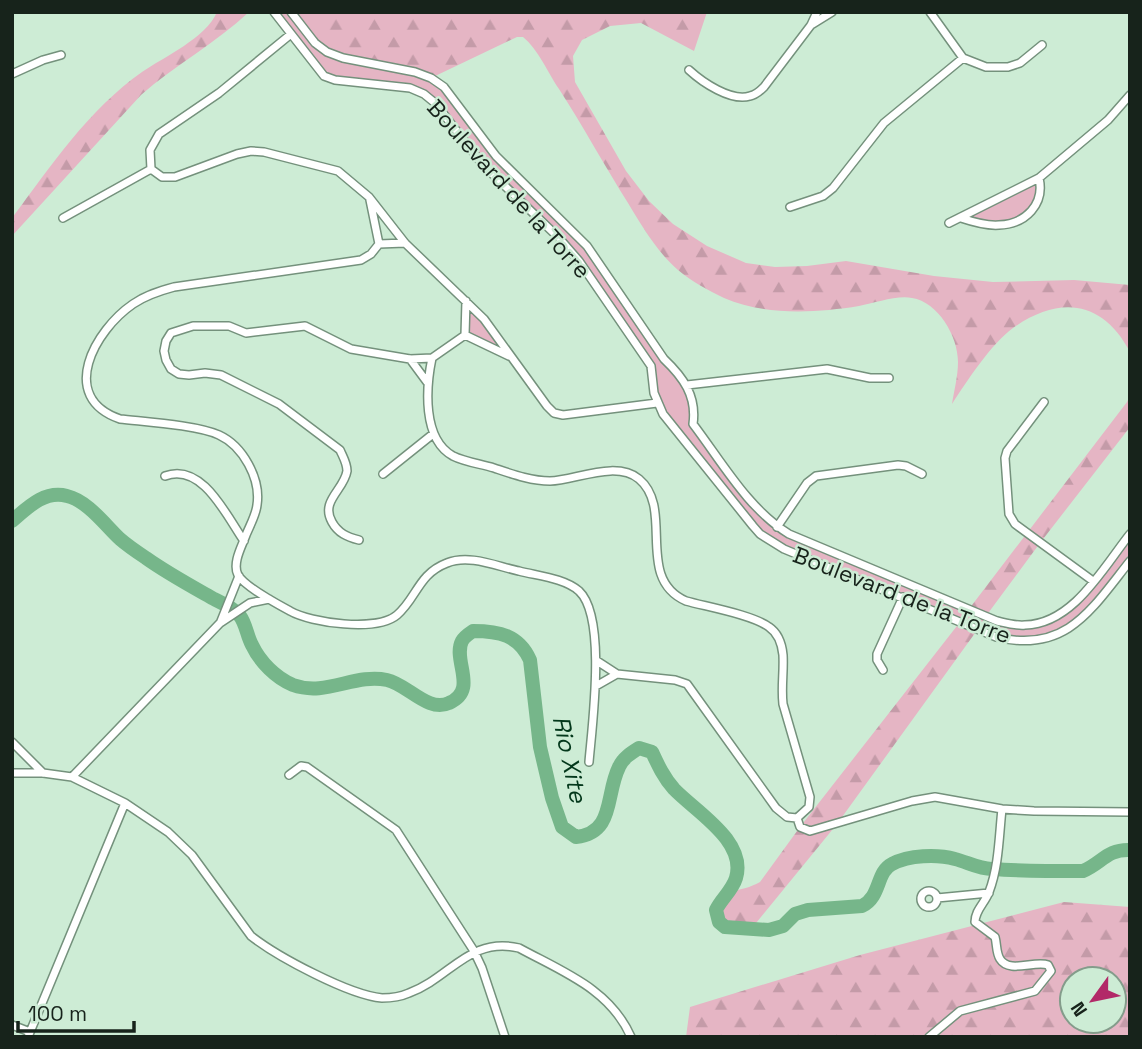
<svg xmlns="http://www.w3.org/2000/svg" width="1142" height="1049" font-family="'Space Grotesk',sans-serif">
	<style>
		.forest { fill: url(#forest-firs); fill-rule: evenodd }
		.green { fill: #e5b5c4 }
		.lines { fill: none; stroke-linecap: round; stroke-linejoin: round }
		.river { stroke: #76b68a; stroke-width: 14 }
		.minor-casing { stroke: #74917c; stroke-width: 10 }
		.minor { stroke: #fff; stroke-width: 7 }
		.labels { text-anchor: middle; dominant-baseline: central; stroke-width: 5; stroke-linejoin: round; paint-order: stroke }
		.street-label { font-size: 23px; fill: #17231b; stroke: #cdecd5 }
		.water-label { font-size: 24px; font-style: italic; fill: #03381b; stroke: #cdecd5 }
	</style>
	<defs>
		<pattern id="forest-firs" width="22" height="20" patternUnits="userSpaceOnUse" patternTransform="scale(1.75)"><rect width="22" height="20" fill="#e5b5c4"/><path d="M5 1l3.5 6h-7zM16 11l3.5 6h-7z" fill="#c49ba8"/></pattern>
	</defs>
	<rect width="100%" height="100%" fill="#cdecd5"/>
	<path class="forest" d="M217,12H249C216,43 175,65 141,95L12,236V218C51,166 88,110 142,72C164,57 206,38 217,12Z
		M291,12H707L694,51L641,23L610,26L582,40L573,56L575,82L626,171L649,201L673,224L707,246L746,263L775,267L807,266L846,261L934,276L993,282L1074,280L1130,285V352C1103,300 1059,295 1013,328C991,344 967,381 952,404C954,391 958,376 958,362C958,336 938,302 912,298C897,295 875,303 859,306C816,313 765,316 724,298C708,290 692,282 678,270C657,252 642,226 628,203C604,165 583,126 559,89C548,73 538,49 523,37H517L431,78L327,52Z
		M1130,395V427L1040,543L986,616L969,609L1127,402Z
		M960,622L978,629L837,824L752,928L725,927L719,922L716,910C727,885 739,894 760,882L800,827Z
		M1064,902L1130,907V1037H686L690,1007L860,955ZM1072,979H1114V1021H1072Z"/>
	<path class="green" d="M274,12H291L327,52L415,72L444,87L486,143L577,235L664,359L687,385L693,424L759,511L777,527L997,621L1026,626L1067,610L1130,534V561L1092,609L1049,639L1012,641L784,549L760,534L657,403L651,366L579,261L483,165L424,94L324,76Z
		M1039,178L1038,203L1008,224L961,218Z
		M466,301L511,357L465,335Z"/>
	<g class="lines">
		<path class="river" d="M12,521C28,507 45,490 67,496C88,501 105,525 120,539C128,546 137,552 146,558C167,573 191,586 214,599C224,604 232,607 240,616C246,624 247,636 252,645C260,662 276,678 293,685C326,697 355,673 387,680C407,684 428,713 449,703C479,690 452,660 462,641C464,637 470,633 473,631C499,631 519,635 530,660L540,747L552,798L562,827L576,837C615,833 605,795 619,767C623,758 631,753 639,748L652,752C658,765 664,778 674,789C696,812 747,841 736,878C732,891 721,899 716,910L719,922L725,927L769,930L783,926L795,914L808,910L862,906C881,897 876,872 892,864C909,855 937,854 955,859C967,862 979,869 992,869C1022,871 1053,871 1083,871C1102,863 1107,849 1130,850"/>
		<defs>
			<path id="minor" d="M274,12L324,76L335,80L410,88L424,94L435,103L483,165L559,238L579,261L651,366L654,393L663,414L753,526L760,534L784,549L996,637C1066,654 1091,610 1130,561
				M291,12L315,43L327,52L343,58L415,72L431,78L444,87L496,156L587,246L664,359C683,377 697,396 693,424C722,462 748,509 789,534L997,621C1006,623 1016,626 1025,625C1073,624 1103,568 1130,534
				M930,12L963,58L986,67H1008L1020,63L1042,45
				M811,25L832,12
				M291,34L219,93L159,134L150,150L151,169L162,177H175L237,154L251,151L264,152L338,171L369,197L405,243L484,319L547,406L554,413L563,415L657,403
				M689,70C702,82 731,102 750,96C756,95 760,91 764,87L811,25L817,12
				M12,74L43,60L61,55
				M370,200L379,244
				M790,207L823,196L833,188L884,123L963,58
				M63,218L151,169
				M961,218C973,222 987,226 999,225C1026,224 1045,204 1039,178
				M949,223L1039,178L1108,120L1130,95
				M379,244L371,254L361,260L174,287C159,291 146,295 133,304C95,330 57,397 120,419C146,422 197,425 219,435C243,446 261,479 257,505C256,515 250,525 246,535C242,546 232,563 238,575C245,587 277,604 290,611C311,623 377,632 397,615C417,598 418,574 447,563C469,554 496,566 519,571C538,576 564,578 579,591C607,617 592,726 589,762
				M379,244L405,243
				M465,335L509,356
				M465,335L466,301
				M432,358C426,387 422,439 453,456C465,462 481,464 494,468C512,474 531,481 550,481C576,480 616,460 639,479C675,509 634,578 686,601C708,607 753,615 769,627C778,633 782,645 783,655C784,672 781,687 783,704L810,797L809,807L797,818
				M410,359L427,382
				M687,385L827,369L870,378H889
				M1044,402L1007,451L1005,458L1009,514L1015,524L1093,581
				M383,474L433,434
				M165,476C202,462 226,515 244,541
				M777,527L807,483L816,476L898,465L906,466L922,474
				M359,540C347,537 338,533 332,522C320,501 344,490 347,471C347,463 343,457 340,450L279,404L221,375L205,373L189,375L179,374L171,369L166,360L164,351L166,341L171,333L193,326H229L246,333L305,326L351,349L410,359L432,358L465,335
				M221,621L239,576
				M597,661L617,674L675,680L687,684L776,808L787,817L797,818
				M883,670L877,660V654L903,597
				M596,686L617,674
				M12,742L43,773
				M12,773H43L72,777L125,803L168,832L192,855L251,936C278,957 349,995 382,998C391,998 400,997 409,993C450,978 470,936 519,948C563,972 610,989 631,1037
				M289,775L301,766L307,767L396,830L474,951L482,968L505,1037
				M72,777L220,623L250,603L269,599
				M797,818L800,827L810,831L912,801L935,797L1002,809L1034,811L1130,812
				M921 899a8 8 0 1 1 16 0a8 8 0 1 1-16 0Z
				M937,898L989,893
				M12,1025L30,1032
				M28,1037L125,803
				M929,1037L960,1011L1035,991L1051,971L1048,965C1035,960 1009,974 1000,959C996,953 997,944 995,937L975,922C975,910 985,903 989,892C999,866 999,836 1002,809"/>
		</defs>
		<use href="#minor" class="minor-casing"/>
		<use href="#minor" class="minor"/>
	</g>
	<g class="labels">
		<g class="street-label">
			<text transform="translate(509 189) rotate(48)">Boulevard de la Torre</text>
			<text transform="translate(902 595) rotate(21)">Boulevard de la Torre</text>
		</g>
		<g class="water-label">
			<text transform="translate(570 759) rotate(78)">Rio Xite</text>
		</g>
	</g>
	<rect width="1142" height="1049" fill="none" stroke="#17231b" stroke-width="28"/>
	<g transform="translate(1093 1000) rotate(237)"><circle r="33" fill="#cdecd5" stroke="#849c8b" stroke-width="2"/>
	<path d="M0-5L12 26L0 18L-12 26Z" fill="#b22968"/>
	<text y="-10" font-size="19" font-weight="bold" text-anchor="middle" fill="#17231b">N</text>
	</g>
	<path d="M18 1021v10h116v-10" fill="none" stroke="#17231b" stroke-width="3.5"/>
	<text x="28" y="1021" font-size="21" fill="#17231b" stroke="#cdecd5" stroke-width="5" paint-order="stroke">100 m</text>
</svg>
